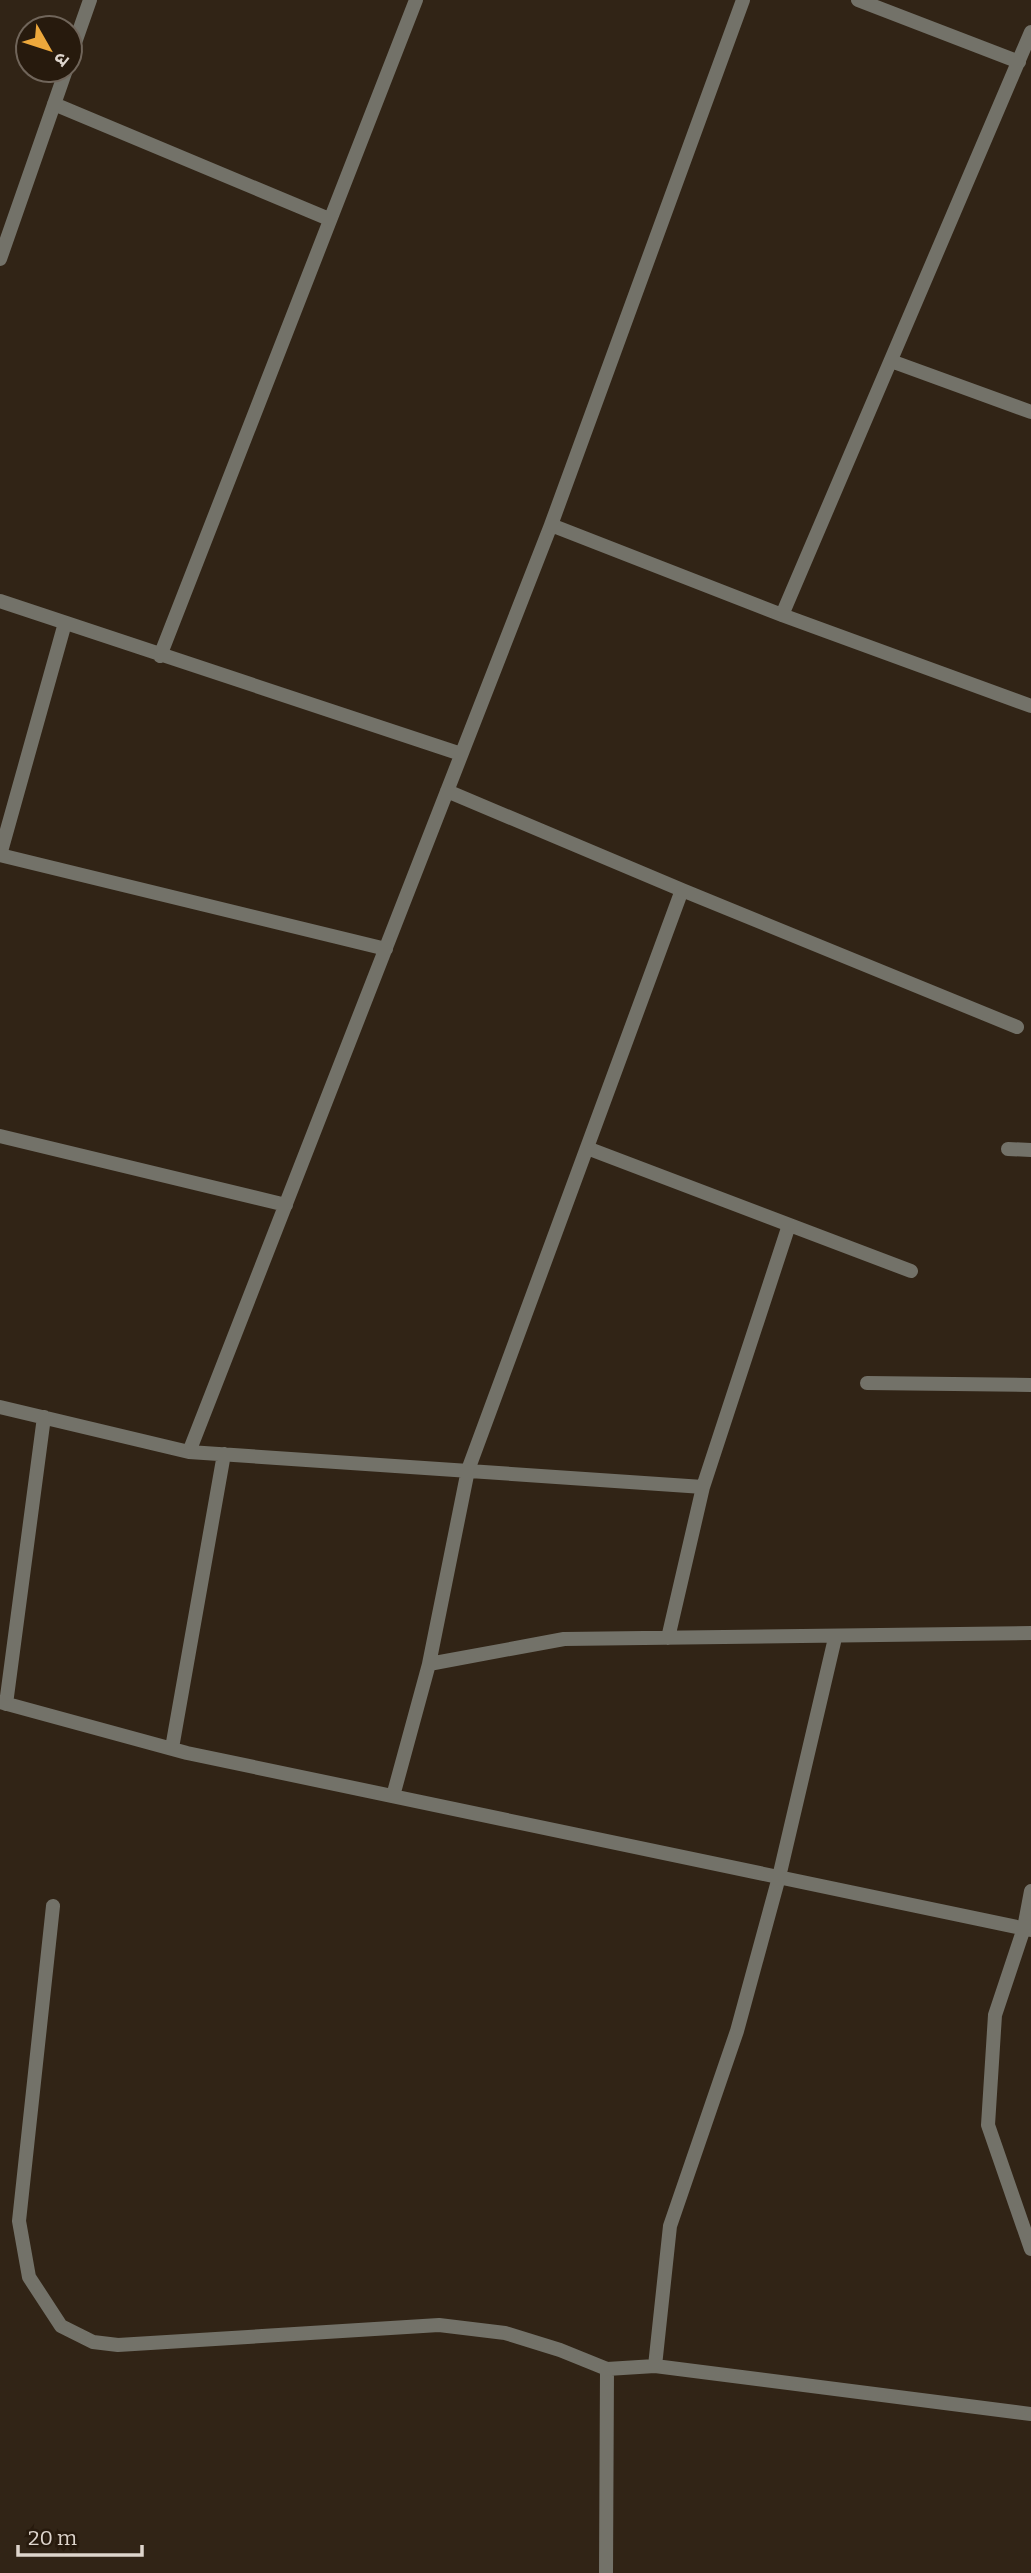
<svg xmlns="http://www.w3.org/2000/svg" width="1031" height="2573" font-family="Bitter,'Noto Sans Devanagari',serif">
	<style>
		.lines { fill: none; stroke-linecap: round; stroke-linejoin: round }
		.street { stroke: #737269; stroke-width: 14 }
	</style>
	<rect width="100%" height="100%" fill="#312416"/>
	<g class="lines">
		<path class="street" d="M743,0L551,525L782,615L1031,706
			M858,0L1019,62
			M70,57L90,0
			M54,104L329,219
			M0,259L66,70
			M891,361L1031,412
			M0,601L461,754
			M782,615L1031,32
			M160,656L416,0
			M0,855L386,949
			M0,855L65,623
			M682,890L1017,1027
			M0,1136L286,1205
			M587,1148L911,1271
			M1008,1149L1031,1150
			M867,1383L1031,1385
			M0,1407L189,1452L551,525
			M189,1452L703,1487L668,1638
			M703,1487L789,1225
			M429,1664L468,1470L682,890L447,791
			M0,1702L187,1753L1031,1930
			M6,1704L44,1417
			M172,1748L224,1454
			M393,1796L429,1664L564,1639L1031,1633
			M1031,1891L1024,1928L995,2015L988,2125L1031,2249
			M53,1906L19,2221L29,2277L61,2326L93,2342L118,2345L439,2325L505,2333L560,2350L607,2369L655,2366L1031,2414
			M655,2366L670,2226L737,2031L779,1877L835,1638
			M606,2573L607,2369"/>
	</g>
	<g transform="translate(49 49) rotate(129)"><circle r="33" fill="#271a0d" stroke="#70655a" stroke-width="2"/>
	<path d="M0-5L12 26L0 18L-12 26Z" fill="#eda83c"/>
	<text y="-10" font-size="19" font-weight="bold" text-anchor="middle" fill="#ded5cd">उ</text>
	</g>
	<path d="M18 2545v10h124v-10" fill="none" stroke="#ded5cd" stroke-width="3.5"/>
	<text x="28" y="2545" font-size="21" fill="#ded5cd" stroke="#271a0d" stroke-width="5" paint-order="stroke">20 m</text>
</svg>
